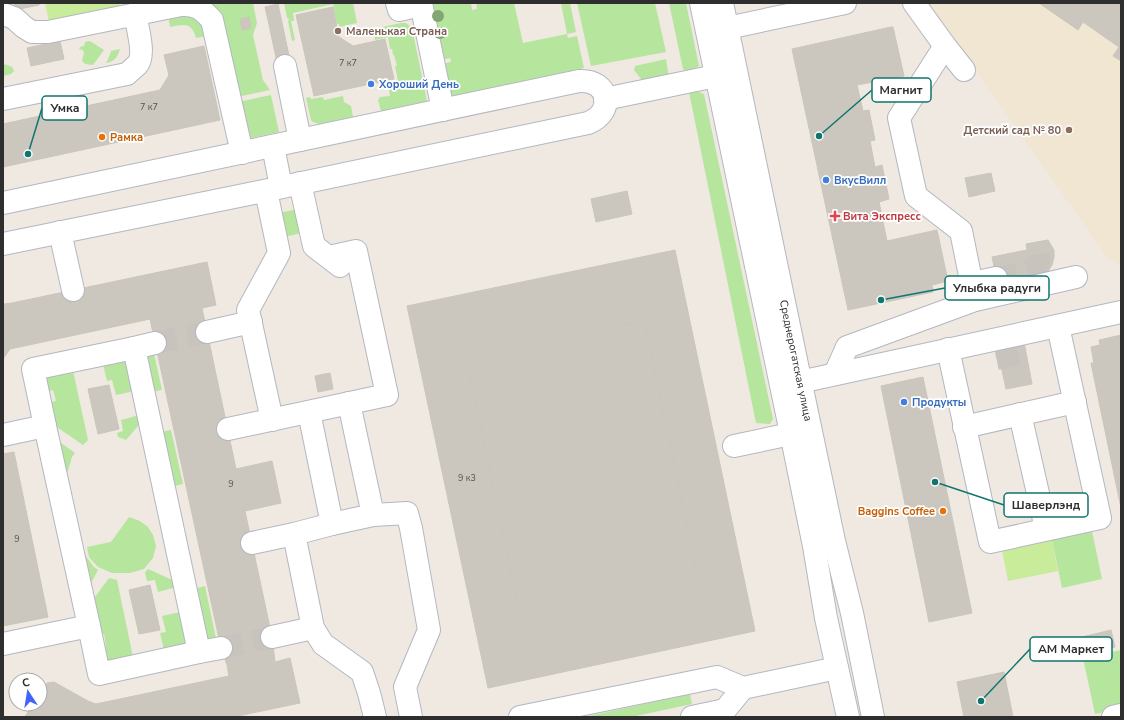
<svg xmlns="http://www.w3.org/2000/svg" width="1124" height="720" font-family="'Nunito Sans',sans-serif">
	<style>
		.education { fill: #f0e6d1 }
		.green { fill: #b6e59e; fill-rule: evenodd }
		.pitch { fill: #c9ec9a }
		.building { fill: #cbc7bf; stroke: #cbc5ba; fill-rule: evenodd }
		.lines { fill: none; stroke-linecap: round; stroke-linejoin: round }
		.minor-tunnel { stroke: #c8c4bd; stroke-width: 22; stroke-dasharray: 22 11; stroke-linecap: butt }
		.minor-casing { stroke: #b4b7c1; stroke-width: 24 }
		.minor { stroke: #fff; stroke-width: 22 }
		.tree { fill: #84a574 }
		.education-dot { fill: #8d6e63; stroke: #fff; stroke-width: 1.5 }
		.shop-dot { fill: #3f7fe0; stroke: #fff; stroke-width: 1.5 }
		.food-dot { fill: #e8710a; stroke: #fff; stroke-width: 1.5 }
		.health-dot { fill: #e0444e; stroke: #fff; stroke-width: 1.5 }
		.labels { text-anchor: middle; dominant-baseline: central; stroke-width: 3.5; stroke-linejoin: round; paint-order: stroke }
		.number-label { font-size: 9px; fill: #555452 }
		.education-label { font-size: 11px; font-weight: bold; fill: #785e54; stroke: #fff; text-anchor: start }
		.shop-label { font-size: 11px; font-weight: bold; fill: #366cbe; stroke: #fff; text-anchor: start }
		.food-label { font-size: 11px; font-weight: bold; fill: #c56008; stroke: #fff; text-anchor: start }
		.health-label { font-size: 11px; font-weight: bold; fill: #be3a42; stroke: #fff; text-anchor: start }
		.street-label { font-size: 11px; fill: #2e2e2e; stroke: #fff }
		.leader { fill: none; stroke: #0f766e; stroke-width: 1.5 }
		.callout-dot { fill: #0f766e; stroke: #fff; stroke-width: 1.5 }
		.callout { fill: #fff; stroke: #0f766e; stroke-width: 1.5 }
		.callout-label { font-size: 12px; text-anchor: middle; font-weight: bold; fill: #2e2e2e }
	</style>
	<rect width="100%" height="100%" fill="#efe9e1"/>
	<path class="education" d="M928,3H1121V265L1107,257Z"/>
	<path class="green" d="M210,3H253L257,23L253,35L263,80L270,90L237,97L224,34L227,33C224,21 220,11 210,3ZM249,17L251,28L242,30L240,19Z
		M284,3H353L357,23L339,27V24H337L333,4L293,13L294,21H291L295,40L292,41L288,21L289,20L288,18H287Z
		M430,3H471L472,10L477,9L476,3H514L523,43L567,34L561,3H570L576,32L567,34L568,38L577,36L584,68L449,97L442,64L451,62L450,58L442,60Z
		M577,3H655L666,52L591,66Z
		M669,3H686L699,66L688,73L683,69Z
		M188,14L201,22L207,36L196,38C192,22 184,24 170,27L168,16Z
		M401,23H406L412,28L427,101L381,111L378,100L380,97L390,96L389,91L391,88L399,86L395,66H397L394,55H393L392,49H390L388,37L375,40L373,29Z
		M90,41L104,50L93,65C88,64 85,66 82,60C83,56 87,50 79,49L80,47L84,46L85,42Z
		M120,49C118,57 114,62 106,63L109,57L111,51Z
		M666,59L669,77L646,81L641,79L634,70L635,66Z
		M3,64C8,65 13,66 14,71L11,74L3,76Z
		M694,90L704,94L773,419L770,424L756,423L689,92Z
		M271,95L279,132L246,139L238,102Z
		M343,96L344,102L351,106L353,117L319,124L313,122L311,120L306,98L310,97L311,99L323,97L324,100Z
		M298,209L302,233L284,237L279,213Z
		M153,349L162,390L146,393L140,354Z
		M126,357L139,390L116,395L112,380L107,381L102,360Z
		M72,366L88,440L83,445L51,423L47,403L56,401L53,390L44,392L40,373Z
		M143,414L144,419L126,440L118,437L117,433L123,431L121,420Z
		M171,430L183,484L167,488L155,433Z
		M50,435L75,453L72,457L68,471L59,474Z
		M129,517L140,521L148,527L153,535L156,546L153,558L144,569L130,573H112L98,567L89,557L87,547L111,542Z
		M1092,531L1102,579L1062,588L1052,540Z
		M85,555L94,567L98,570L85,595L76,557Z
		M148,569L179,583L180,586L158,592L155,580L147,581L145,572Z
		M109,578L117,580L134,662L103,669L99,648L106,646L104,634L96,636L89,605Z
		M205,586L217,643L208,645L189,590Z
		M185,611L190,642L165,654L160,633L166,632L162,616Z
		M1121,650V709L1095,714L1083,658Z
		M690,694L692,704L631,717H584Z"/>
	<path class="pitch" d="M45,3H119L120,7L49,22Z
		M1052,540L1058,571L1008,581L1002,550Z"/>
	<path class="building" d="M14,3H39V5L15,10Z
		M1039,3H1121V61L1113,56L1119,47L1083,22L1078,30Z
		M278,4L281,18L268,20L265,7Z
		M333,7L339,37L353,46L385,39L394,79L314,96L296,15Z
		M249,17L251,28L242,30L240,19Z
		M281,18L291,65L278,67L268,20Z
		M891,27H893L904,76L857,85L863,111L869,110L875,140L870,141L875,167L882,165L889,199L879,202L887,241L937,230L948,281L932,285L933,292L848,310L792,49Z
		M60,41L64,59L31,66L27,48Z
		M204,46L220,120L3,167V124L160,90L169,75L164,55Z
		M991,173L995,191L969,197L965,178Z
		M627,191L632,214L596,222L591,199Z
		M1048,240L1054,250V257L1052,265L1047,273L998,286L992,257L1027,250L1026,244Z
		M675,250L755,631L488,688L407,306ZM644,320L702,598L524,635L466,358Z
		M207,262L216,305L202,308L236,469L272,461L281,503L245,511L272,637L275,662L290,658L300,703L233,717H25L33,704H40V693L47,683L54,682L88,701L96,704L229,676L227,665L221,648L150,319L10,349L3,359V303L4,304L12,303Z
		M644,320L702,598L524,635L466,358Z
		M1121,335V508L1091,363H1094L1091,347L1100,345L1099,340Z
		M1024,342L1032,384L1006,389L997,347Z
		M330,373L333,389L318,392L315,376Z
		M923,377L972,613L929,622L881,386Z
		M109,385L119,429L98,434L88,389Z
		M14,452L48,617L3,626V454Z
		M150,585L160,630L139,634L129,590Z
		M1111,630L1115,647L1082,654L1078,638Z
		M1004,672L1013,717H964L957,682Z"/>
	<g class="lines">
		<path class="minor-tunnel" d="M996,278C1007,276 1036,273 1039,261C1040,257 1039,253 1038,249
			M155,343L207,332
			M1005,346L1010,370
			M221,648L272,637"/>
		<defs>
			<g id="minor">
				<path d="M397,3L399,10L421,5"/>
				<path d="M421,3L443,110"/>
				<path d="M701,3L791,433L814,546L826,618L848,717"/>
				<path id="s1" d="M722,3L805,403L834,541L852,613L873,717"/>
				<path d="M914,3L945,46L964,70"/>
				<path d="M3,14L14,18L24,27L32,32H48L181,5C196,4 202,9 212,20L242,153"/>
				<path d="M713,31L845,3"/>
				<path d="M945,46L899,118L916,196L961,231L975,300"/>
				<path d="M285,66L300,140"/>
				<path d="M3,99L127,74C130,71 134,68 137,65C146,56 137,26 135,14"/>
				<path d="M605,99L730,73"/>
				<path d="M273,146L281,187"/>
				<path d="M300,183L314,246L340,266"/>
				<path d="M266,191L279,253L248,310L272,420"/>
				<path d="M3,203L579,81C609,79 616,112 588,123L244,195L3,244"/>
				<path d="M60,232L73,290"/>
				<path d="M972,283L996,278"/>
				<path d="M207,332L251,322"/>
				<path d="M134,348L155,343"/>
				<path d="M948,349L990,542L1100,518L1058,326"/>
				<path d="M835,374L847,347L975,300L1076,277"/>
				<path d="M786,385L1121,312"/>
				<path d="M349,403L373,515"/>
				<path d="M309,412L332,524"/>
				<path d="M1020,414L1044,520"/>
				<path d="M45,426L89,626"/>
				<path d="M964,427L1075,402"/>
				<path d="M228,429L387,395L356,251L329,257"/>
				<path d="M3,435L45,426L33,369L134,348L199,652L99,674L89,626L3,644"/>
				<path d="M734,446L805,431"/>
				<path d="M252,543L294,534"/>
				<path d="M272,637L313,628"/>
				<path d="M199,652L221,648"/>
				<path d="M375,717L369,693L362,672L323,644L313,628L294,534L332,524L373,515L407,513L411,528L429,630L405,687L411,717"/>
				<path d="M520,717L717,677L743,688L837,668"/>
				<path d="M692,717L725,710L743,688"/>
				<path d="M1113,717L1121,715"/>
			</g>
		</defs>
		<use href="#minor" class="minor-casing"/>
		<use href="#minor" class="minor"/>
	</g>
	<g class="tree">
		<circle cx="438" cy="16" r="6"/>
		<circle cx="440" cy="33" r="6"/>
	</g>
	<g class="education-dot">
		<circle cx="338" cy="31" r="4"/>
		<circle cx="1069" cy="130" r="4"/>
	</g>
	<g class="shop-dot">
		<circle cx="371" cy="84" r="4"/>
		<circle cx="826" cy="180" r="4"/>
		<circle cx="904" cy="402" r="4"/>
	</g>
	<g class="food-dot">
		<circle cx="102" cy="137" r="4"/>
		<circle cx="943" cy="511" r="4"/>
	</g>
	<path class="health-dot" d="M833 210h4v4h4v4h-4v4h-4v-4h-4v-4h4z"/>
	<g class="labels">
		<g class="number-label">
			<text x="348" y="63">7 к7</text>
			<text x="149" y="107">7 к7</text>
			<text x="467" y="478">9 к3</text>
			<text x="231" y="484">9</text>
			<text x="17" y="539">9</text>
		</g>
		<g class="education-label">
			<text x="346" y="31">Маленькая Страна</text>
			<text x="1061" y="130" text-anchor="end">Детский сад № 80</text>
		</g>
		<g class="shop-label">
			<text x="379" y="84">Хороший День</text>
			<text x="834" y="180">ВкусВилл</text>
			<text x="912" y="402">Продукты</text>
		</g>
		<g class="food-label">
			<text x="110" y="137">Рамка</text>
			<text x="935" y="511" text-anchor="end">Baggins Coffee</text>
		</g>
		<g class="health-label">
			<text x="843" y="216">Вита Экспресс</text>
		</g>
		<g class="street-label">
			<text stroke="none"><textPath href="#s1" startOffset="365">Среднерогатская улица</textPath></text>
		</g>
	</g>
	<path class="leader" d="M819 136L872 90M28 154L42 108M881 300L945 288M935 482L1004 505M981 701L1030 649"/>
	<g class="callout-dot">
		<circle cx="819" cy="136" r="4"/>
		<circle cx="28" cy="154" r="4"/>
		<circle cx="881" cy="300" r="4"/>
		<circle cx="935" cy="482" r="4"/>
		<circle cx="981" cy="701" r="4"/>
	</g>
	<g class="callout">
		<rect x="872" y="78" width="59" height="24" rx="4"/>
		<rect x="42" y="96" width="45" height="24" rx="4"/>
		<rect x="945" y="276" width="104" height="24" rx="4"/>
		<rect x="1004" y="493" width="84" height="24" rx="4"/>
		<rect x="1030" y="637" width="82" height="24" rx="4"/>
	</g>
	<g class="callout-label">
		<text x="901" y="94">Магнит</text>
		<text x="65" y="112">Умка</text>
		<text x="997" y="292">Улыбка радуги</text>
		<text x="1046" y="509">Шаверлэнд</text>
		<text x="1071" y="653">АМ Маркет</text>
	</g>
	<rect width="1124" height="720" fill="none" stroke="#2e2e2e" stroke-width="8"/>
	<g transform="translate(28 692) rotate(348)"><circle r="19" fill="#ffffff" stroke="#ababab"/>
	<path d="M0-3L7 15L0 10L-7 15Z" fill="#4264fb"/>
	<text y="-6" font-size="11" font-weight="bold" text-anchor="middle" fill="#2e2e2e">С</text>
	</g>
</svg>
